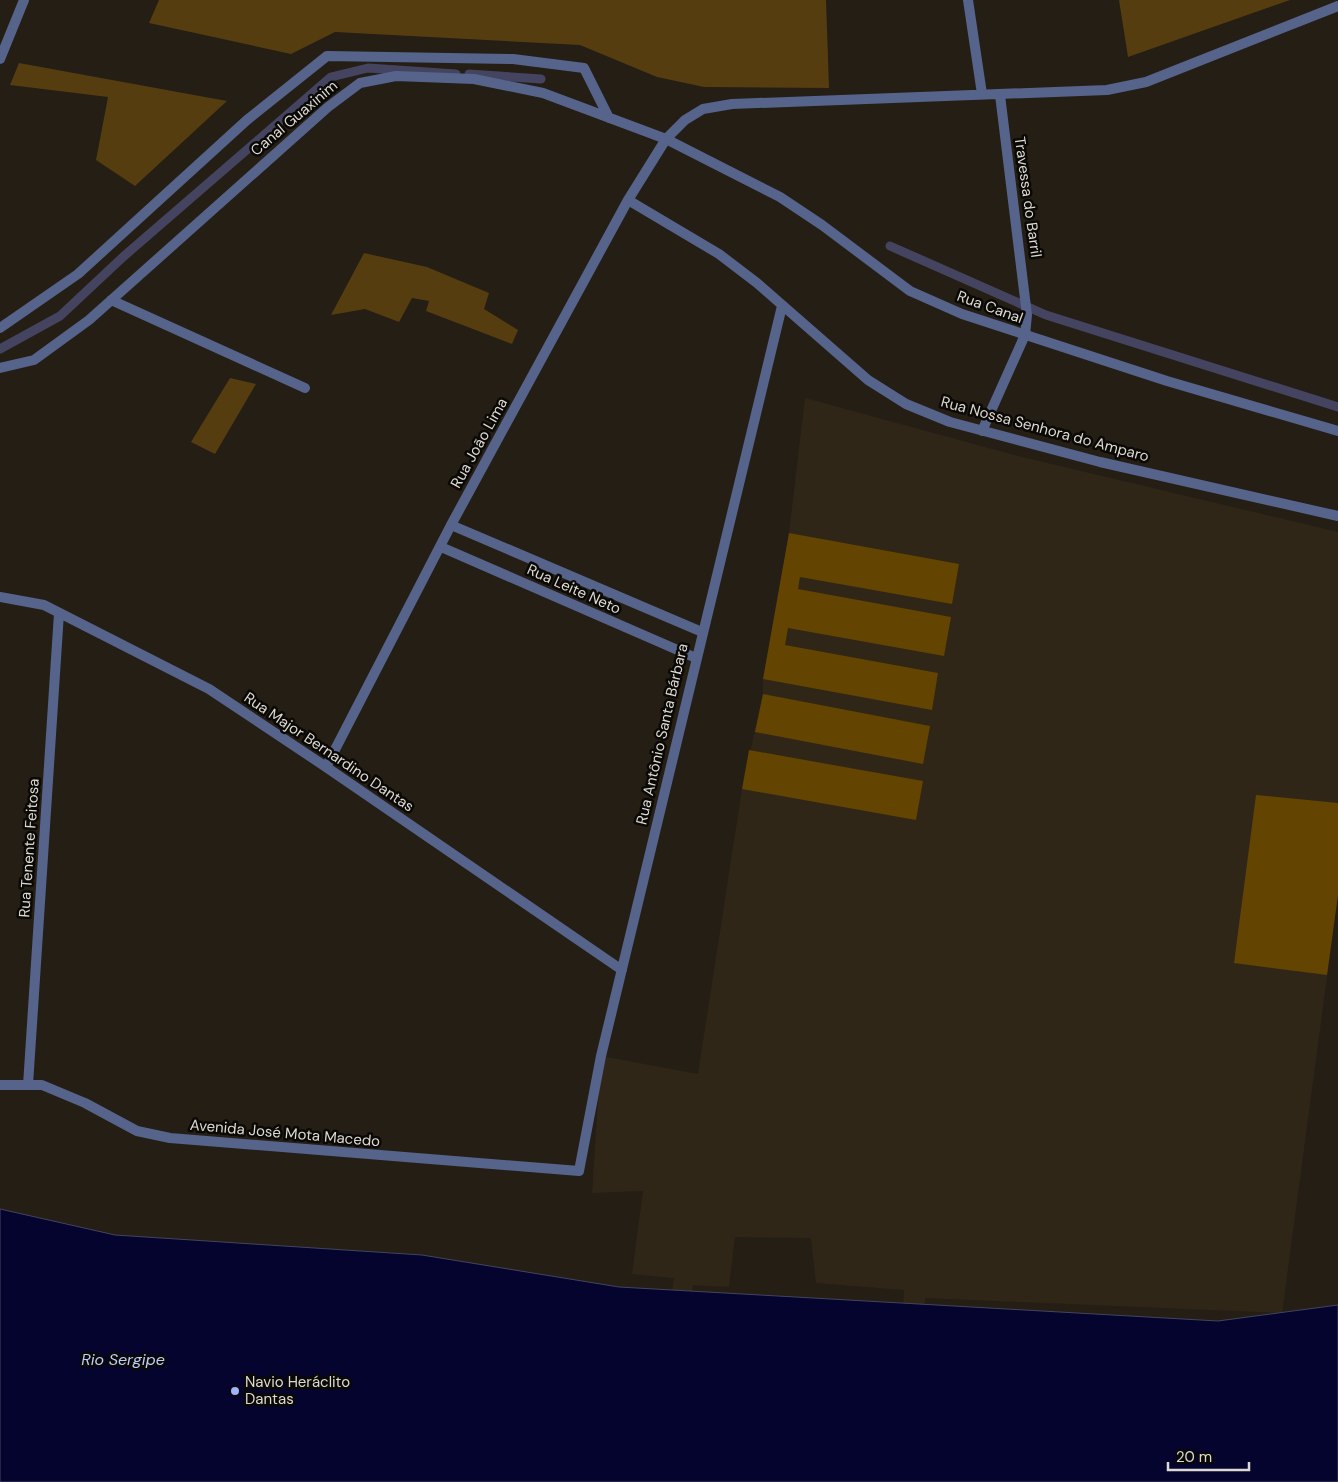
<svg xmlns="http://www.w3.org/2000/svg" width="1338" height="1482" font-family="'DM Sans',sans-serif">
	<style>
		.built { fill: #302618 }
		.green { fill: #553d10 }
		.water { fill: #04042f; stroke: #454460 }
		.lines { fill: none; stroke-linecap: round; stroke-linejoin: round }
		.stream { stroke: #454460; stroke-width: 9 }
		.building { fill: #634400 }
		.street { stroke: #56638b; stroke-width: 10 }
		.poi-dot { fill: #9db4fd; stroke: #0b0906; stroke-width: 2 }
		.labels { text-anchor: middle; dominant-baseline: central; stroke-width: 5; stroke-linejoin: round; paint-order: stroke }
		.street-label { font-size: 15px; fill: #ddd9d3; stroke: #0b0906 }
		.poi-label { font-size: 15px; fill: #ddd9d3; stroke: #0b0906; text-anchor: start }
		.water-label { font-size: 16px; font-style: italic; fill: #bdcdfd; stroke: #0b0906 }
	</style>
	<rect width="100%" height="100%" fill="#241e15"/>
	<path class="built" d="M805,398L1018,456L1338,532V895L1282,1313L925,1298L919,1362L899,1388L904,1290L816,1283L811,1238L735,1237L729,1287L693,1285L685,1345L669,1313L674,1278L632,1274L643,1191L592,1193L601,1056L698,1074L742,789L763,694V679L789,533Z"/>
	<path class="green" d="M159,0H826L829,88L704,87L657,77L580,45L335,32L291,54L149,23Z
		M1119,0H1290L1128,57Z
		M19,63L227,101L135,186L96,160L108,97L10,85Z
		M364,253L427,267L489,293L484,309L518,330L512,344L426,311L429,301L412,298L399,322L365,309L331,315Z
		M230,378L256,384L215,454L191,442Z"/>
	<path class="water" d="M0,1209L115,1235L422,1255L619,1287L1218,1321L1338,1305V1482H0Z"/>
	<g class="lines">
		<path class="stream" d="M469,74L541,79
			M890,246L1046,315L1338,407
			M0,349L60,316L123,257L331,77L368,68L456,74"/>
	</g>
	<path class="building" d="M789,533L959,564L952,604L800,577L798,589L951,617L944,656L788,628L785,645L938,673L932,710L763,679Z
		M763,694L930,726L923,764L755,732Z
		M749,750L923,781L916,820L742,789Z
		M1256,795L1338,803V895L1327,975L1234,963Z"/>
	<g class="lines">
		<path class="street" d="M968,0L982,94
			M0,59L24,0
			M628,200L719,254L757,283L868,380L906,404L950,422L1100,462L1338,516
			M111,300L305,388
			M0,328L78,274L247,120L327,56L513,59L584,68L609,118
			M0,368L34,360L89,320L328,107L360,83L396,76L474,79L543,93L666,139L780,197L822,225L910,291L962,314L1167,381L1338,431
			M982,431L1025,335L1027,315L1000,95
			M451,525L702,632
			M441,547L696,658
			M0,597L44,605L209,689L326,767L622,970
			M326,767L451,525L628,200L666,139L685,120L703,109L732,104L1107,90L1146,82L1338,6
			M0,1085H42L85,1103L137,1131L170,1138L579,1171L601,1056L782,306
			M28,1085L59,613"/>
	</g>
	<circle class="poi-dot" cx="235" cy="1391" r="5"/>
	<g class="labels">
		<g class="street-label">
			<text transform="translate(294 118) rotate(-40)">Canal Guaxinim</text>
			<text transform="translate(1028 197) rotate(82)">Travessa do Barril</text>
			<text transform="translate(990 307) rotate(20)">Rua Canal</text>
			<text transform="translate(1045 429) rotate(15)">Rua Nossa Senhora do Amparo</text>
			<text transform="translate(479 443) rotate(-61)">Rua João Lima</text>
			<text transform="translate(574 589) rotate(24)">Rua Leite Neto</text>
			<text transform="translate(662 734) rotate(-77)">Rua Antônio Santa Bárbara</text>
			<text transform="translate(329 752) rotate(34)">Rua Major Bernardino Dantas</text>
			<text transform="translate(29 848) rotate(-86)">Rua Tenente Feitosa</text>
			<text transform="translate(285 1133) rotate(5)">Avenida José Mota Macedo</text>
		</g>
		<g class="poi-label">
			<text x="245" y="1382">Navio Heráclito<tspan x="245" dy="17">Dantas</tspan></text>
		</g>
		<g class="water-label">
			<text x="123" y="1359">Rio Sergipe</text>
		</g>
	</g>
	<path d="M1168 1462v8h81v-8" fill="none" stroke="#ddd9d3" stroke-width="2.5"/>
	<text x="1176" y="1462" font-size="15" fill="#ddd9d3" stroke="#0b0906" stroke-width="4" paint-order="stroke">20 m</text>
</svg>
